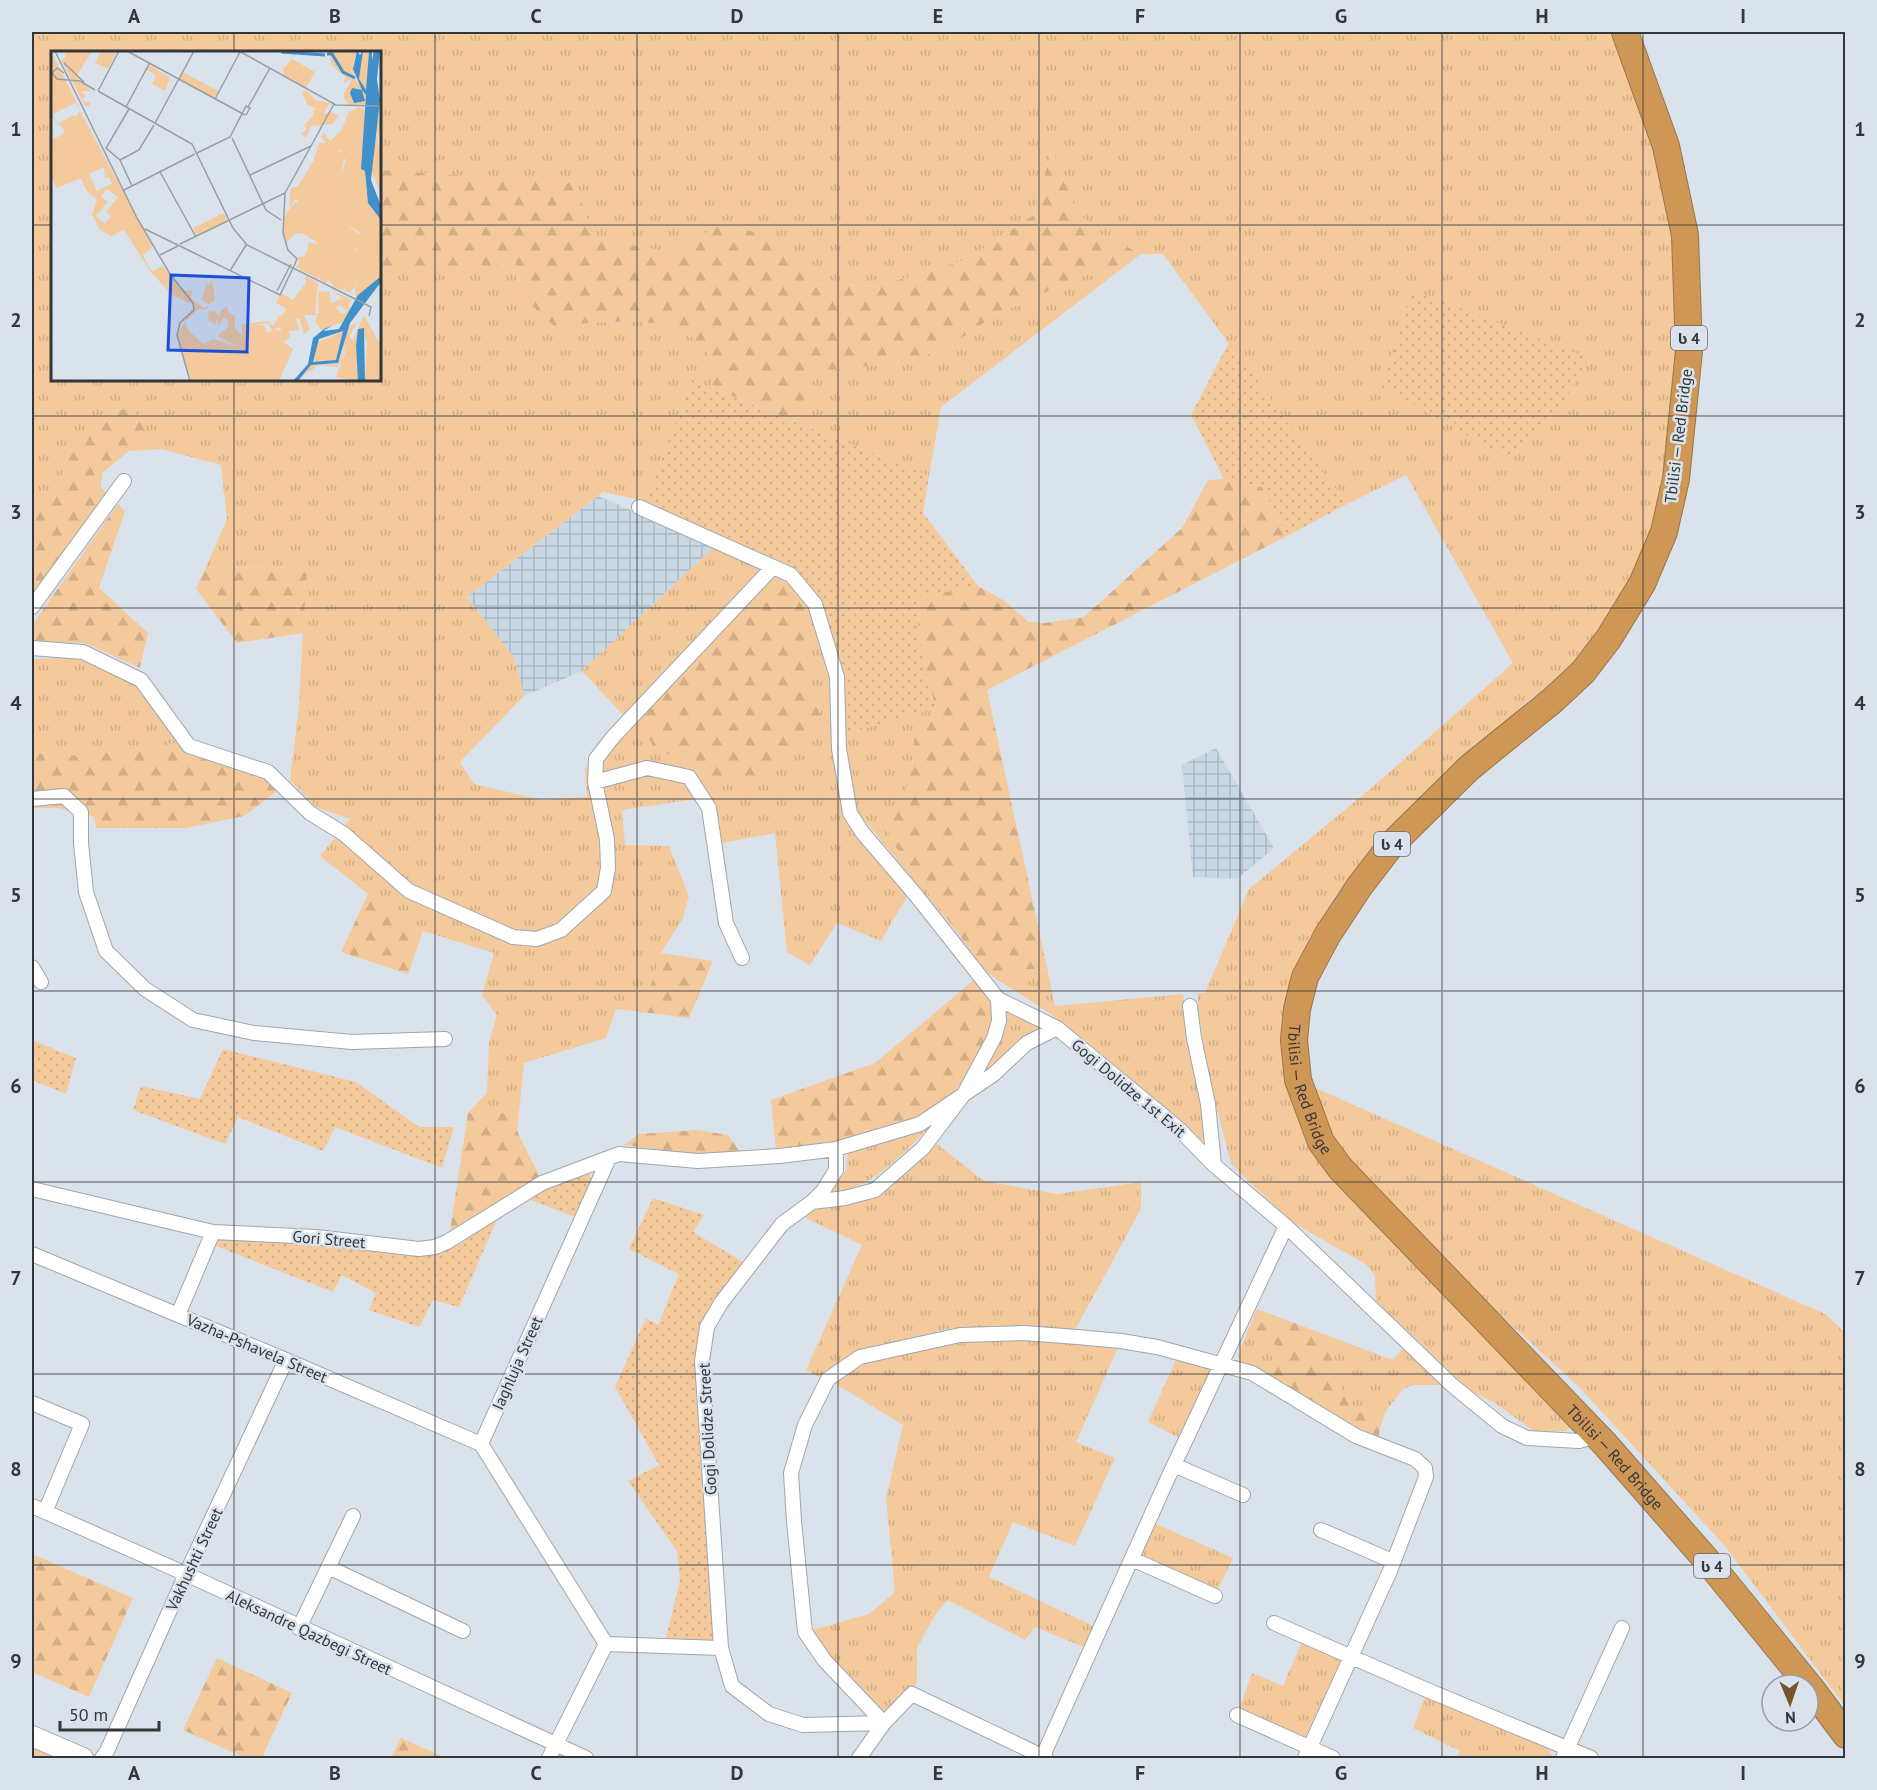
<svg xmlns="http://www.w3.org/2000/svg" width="1877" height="1790" font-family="'PT Sans','Noto Sans Georgian',sans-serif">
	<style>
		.industrial { fill: url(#industrial-grid) }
		.grass { fill: url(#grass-tufts) }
		.forest { fill: url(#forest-firs) }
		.park { fill: url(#park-dots) }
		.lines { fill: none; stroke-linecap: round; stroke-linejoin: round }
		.street-casing { stroke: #9ea7ae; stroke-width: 16 }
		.secondary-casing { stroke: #9ea7ae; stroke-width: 22 }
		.highway-casing { stroke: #98754c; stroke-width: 28 }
		.street { stroke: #fff; stroke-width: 14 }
		.secondary { stroke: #fff; stroke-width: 20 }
		.highway { stroke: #cf9756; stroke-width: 26 }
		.grid { fill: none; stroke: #33373a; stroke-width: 1.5; stroke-opacity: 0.55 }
		.labels { text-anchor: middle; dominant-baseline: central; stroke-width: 5; stroke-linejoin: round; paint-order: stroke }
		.shield { fill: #dae3ec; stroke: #656b6f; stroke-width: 1.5 }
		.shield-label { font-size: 15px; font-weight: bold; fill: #33373a }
		.street-label { font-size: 16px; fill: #33373a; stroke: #dae3ec }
		.inset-river { fill: none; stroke: #4090cb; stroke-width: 3 }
		.inset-road { fill: none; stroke: #979ea5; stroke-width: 1.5 }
		.view { fill: #1d4ed8; fill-opacity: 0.15; stroke: #1d4ed8; stroke-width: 3 }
		.inset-edge { fill: none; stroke: #33373a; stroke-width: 3 }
		.neatline { fill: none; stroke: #33373a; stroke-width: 2 }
		.grid-label { font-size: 20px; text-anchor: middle; font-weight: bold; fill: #33373a }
	</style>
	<defs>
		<pattern id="industrial-grid" width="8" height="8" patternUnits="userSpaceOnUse" patternTransform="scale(1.5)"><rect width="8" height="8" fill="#c8d8e5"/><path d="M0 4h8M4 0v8" fill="none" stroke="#acbac5"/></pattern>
		<pattern id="grass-tufts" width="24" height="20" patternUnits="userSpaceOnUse" patternTransform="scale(1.5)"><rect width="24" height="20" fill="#f4c99b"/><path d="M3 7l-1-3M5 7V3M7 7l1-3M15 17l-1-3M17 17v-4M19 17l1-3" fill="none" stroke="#d2ad86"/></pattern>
		<pattern id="forest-firs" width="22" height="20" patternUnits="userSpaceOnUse" patternTransform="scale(1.5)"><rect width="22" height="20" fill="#f4c99b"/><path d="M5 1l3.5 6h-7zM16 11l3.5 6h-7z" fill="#d2ad86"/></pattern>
		<pattern id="park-dots" width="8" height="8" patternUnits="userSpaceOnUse" patternTransform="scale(1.5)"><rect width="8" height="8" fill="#f4c99b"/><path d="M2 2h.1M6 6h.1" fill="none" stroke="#d2ad86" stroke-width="1.8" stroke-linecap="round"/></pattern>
	</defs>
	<rect width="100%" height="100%" fill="#dae3ec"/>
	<path class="industrial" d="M598,496L715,546L582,671L524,696L515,659L467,597Z
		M1216,748L1274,848L1237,879L1193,877L1182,765Z"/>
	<path class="grass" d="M32,32H1617L1654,128L1683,271L1671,481L1631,595L1564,679L1531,698L1389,830L1335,896L1297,967L1286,1077L1302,1131L1328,1170L1575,1424L1565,1431L1535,1432L1495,1403L1469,1390L1376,1301L1375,1276L1367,1265L1290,1221L1231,1164L1207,1071L1198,1004V993H1205L1249,889L1376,784L1513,663L1406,475L1347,504L1163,254H1141L1102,235L1076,211L1052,149L1034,215L966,260L878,286L808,284L781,240L721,223L675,253L594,238L461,176L380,170V52H52V380H380V261L388,270L515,262L518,281L554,326C590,323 652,315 685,332C696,338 706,353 715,362L712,388L692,380L645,501L603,492L467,597L515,659L524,696L460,762L474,784L542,800L587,797L585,768L602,764L607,754L644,710L655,751L679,757L705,789L820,715L811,683L803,660L814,631L811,606L830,675L846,815L909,893L881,941L837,923L810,965L787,952L775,833L717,844L709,797L622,810L625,845L669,846L689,896L683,918L661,953L642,1012L616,1009L606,1038L524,1063L519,1113H468L487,1093L489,1042L497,1015L482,995L494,953L423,931L368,894L320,856L350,819L316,807L290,780L299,706L306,568L206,567L227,519L221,465L161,449L149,450L146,433L113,410L71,446L58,490L32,504Z
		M1120,270L941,407L929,476L801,424L815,371L877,365L942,351L994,316L1085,274Z
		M715,546L763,568L625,717L582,671Z
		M85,657L136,685L178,742L149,750L116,751L88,756L32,753V659Z
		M936,708L914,739L912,766L905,796L890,839L960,936L856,810L847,760L845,734Z
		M1047,968L1055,1006L1183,994L1204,1126L1205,1146L1103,1056L1048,1012L986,972Z
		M1004,1008L1043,1027L1020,1040L1007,1055L975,1083Z
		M1311,1086L1825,1314L1845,1333V1706L1724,1545L1580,1388L1427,1247L1326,1133Z
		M938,1117C915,1143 891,1169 860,1185C850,1190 838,1191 828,1194L846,1171L848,1151L916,1132Z
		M937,1144L984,1181L1057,1194L1141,1182V1209L1075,1330L1004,1326L946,1329L857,1352L819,1377L806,1370L862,1245L802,1216L821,1206L877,1195Z
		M1247,1332L1281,1347L1271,1376L1241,1364L1238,1356Z
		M960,1335L1121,1341L1076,1442L1115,1458L1075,1546L1013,1522L989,1577L1100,1629L1091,1650L1035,1627L1025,1640L948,1600L935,1615L917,1648V1682L912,1694L884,1723L805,1632L869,1614L895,1592L886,1498L903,1425L828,1379L860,1357Z
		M1334,1338L1393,1360L1404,1347L1446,1385H1413L1403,1389L1385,1412L1357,1413L1346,1398L1334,1372Z
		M1179,1353L1221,1365L1185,1441L1148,1422Z
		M1149,1521L1233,1558L1215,1596L1132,1559Z
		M1304,1637L1351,1657L1310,1748L1237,1715L1252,1673L1283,1686Z
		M1426,1694L1547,1748L1554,1758H1458L1460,1751L1413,1728Z"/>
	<path class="forest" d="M1052,148L1076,211L1102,235L1141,254L1120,270L1085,274L994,316L942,351L877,365L815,371L801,424L712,388L715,362C706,353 696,338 685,332C652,315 590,323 554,326C529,303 520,298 515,262L506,263L451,274L388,270L380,261V170L575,183L594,238L675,253L721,223L782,240L809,284L878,286L966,260L1034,215Z
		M134,409L146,433L149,450L129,451L102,473L101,488L108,495L32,597V504L57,490L71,446L113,410Z
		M1224,479L1262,487L1287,536L987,690L1047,968L986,972L890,839L886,812L905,796L912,766L914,739L936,708C925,672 916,635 917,597L978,586L1003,600L1029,622L1045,623L1084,617L1182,528L1208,480Z
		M118,504L125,511L99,588L148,633L140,668L85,643L32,641V625Z
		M206,567L307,568L303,633L237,643L196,589Z
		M772,572L787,580L811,606L814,631L803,660L811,683L820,715L774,774L705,789L679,757L655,751L645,729L644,710Z
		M178,742L186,753L265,777L277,791L244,816L186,828H96L94,817L57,808H32V753L88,756L116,751L149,750Z
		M368,894L423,931L408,974L341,952Z
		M661,953L713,961L689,1018L642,1012Z
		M974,980L990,1000L994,1013L990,1033L965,1079L948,1099L905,1124L838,1141L776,1151L771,1100L875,1063Z
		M468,1113H519L517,1131L540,1177L450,1231Z
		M697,1130L728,1135L740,1152L698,1155L624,1145L639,1134Z
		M1257,1309L1334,1338V1372L1346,1398L1357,1413L1385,1412L1379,1433L1380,1437L1353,1426L1271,1376L1280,1347L1247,1332Z
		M32,1554L133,1598L89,1697L32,1672Z
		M217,1658L292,1693L263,1755L268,1758H245L183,1730Z
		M401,1738L446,1758H391Z
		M32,1748L56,1758H32Z"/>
	<path class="park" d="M1413,290L1589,358L1558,411L1506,457L1382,387Z
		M1229,342L1347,504L1287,536L1262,487L1224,479L1191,415Z
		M692,380L929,476L923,513L978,586L917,597C916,635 925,672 936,708L845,734V677L821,601L795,568L645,501Z
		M32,1040L76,1058L66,1094L32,1080Z
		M223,1049L356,1082L419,1127H454L442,1168L335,1127L323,1151L238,1117L225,1144L133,1110L141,1086L200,1099Z
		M583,1171L589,1173C597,1186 582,1206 577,1218L526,1198Z
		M653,1198L704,1215L693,1232L745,1263L702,1325L714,1640L666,1638L680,1580L677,1551L628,1481L659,1465L615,1387L646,1318L658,1325L679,1274L629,1249Z
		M499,1215L459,1307L433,1300L419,1327L369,1310L376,1293L342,1275L333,1292L216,1246L219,1237L421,1254L446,1250L462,1243Z"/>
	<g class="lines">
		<defs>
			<path id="street" d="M639,507L791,575L815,604L837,677L839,749L850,813L862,832L915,894L998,999L1057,1028L1178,1128L1214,1165L1286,1226L1452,1385L1502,1426L1527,1438L1579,1441L1596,1436
				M32,607L124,481
				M32,648L83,652L141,680L189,746L268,772L310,813L344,834L409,891L513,937L537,939L561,930L604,891L608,868L607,839L595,782L596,759L613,737L773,567
				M595,782L647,768L689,777L709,808L726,923L742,958
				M32,799L64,796L81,812V843L86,892L106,951L145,989L193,1020L254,1033L352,1042L445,1039
				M32,967L41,982
				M1190,1006L1194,1038L1208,1104L1214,1165
				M836,1149V1170L823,1191L812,1202L782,1224L721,1303L707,1327L702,1361L721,1648L732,1686L769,1714L803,1725L884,1723L912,1694L1046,1758
				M32,1189L213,1232L316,1237L419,1249L435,1247L447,1242L542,1183L619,1154L698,1161L780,1156L836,1149L920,1124L994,1074L1027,1043L1057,1028
				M812,1202L845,1198L875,1190L923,1148L964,1094L994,1038L999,1021L998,999
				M32,1254L286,1360L481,1444
				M178,1315L213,1232
				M32,1403L82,1424L45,1512
				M1174,1465L1243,1495
				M32,1506L186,1574L586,1758
				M1321,1530L1392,1561
				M1132,1559L1215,1596
				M328,1567L463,1631
				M1274,1623L1427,1690L1591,1758
				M299,1628L353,1516
				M606,1644L721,1648
				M1237,1715L1333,1758
				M102,1758L107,1751L186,1574L286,1360
				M549,1758L606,1644L481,1444L609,1158
				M859,1758L884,1723L825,1661L805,1632L794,1521L791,1473L805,1425L828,1379L860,1357L960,1335L1024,1333L1077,1337L1121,1341L1157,1347L1252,1373L1356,1436L1415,1459L1425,1468L1426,1477L1390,1571L1305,1758
				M1042,1758L1167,1480L1286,1226
				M1563,1758L1622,1628"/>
			<path id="secondary" d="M32,1736L83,1758"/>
			<g id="highway">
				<path id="s1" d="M1625,32L1666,146L1685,235L1689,351L1676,479L1664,532L1642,584L1609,638L1583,672L1553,700L1469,768L1392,844L1359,887L1328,934L1305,977L1297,1009L1294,1040L1298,1080L1321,1142L1340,1168L1605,1444L1710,1564L1810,1687L1846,1735"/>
			</g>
		</defs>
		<use href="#street" class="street-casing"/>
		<use href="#secondary" class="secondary-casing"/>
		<use href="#highway" class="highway-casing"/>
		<use href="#street" class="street"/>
		<use href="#secondary" class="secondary"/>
		<use href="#highway" class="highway"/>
	</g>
	<path class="grid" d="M234,32V52M435,32V1758M637,32V1758M838,32V1758M1039,32V1758M1240,32V1758M1442,32V1758M1643,32V1758M32,225H52M380,225H1846M234,380V1758M32,416H1846M32,608H1846M32,799H1846M32,991H1846M32,1182H1846M32,1374H1846M32,1565H1846"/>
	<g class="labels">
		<g class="shield">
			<rect x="1671" y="326" width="36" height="24" rx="4.5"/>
			<rect x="1374" y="832" width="36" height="24" rx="4.5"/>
			<rect x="1694" y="1554" width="36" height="24" rx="4.5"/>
		</g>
		<g class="shield-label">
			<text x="1689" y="338">ს 4</text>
			<text x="1392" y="844">ს 4</text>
			<text x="1712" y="1566">ს 4</text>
		</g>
		<g class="street-label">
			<text transform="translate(1678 436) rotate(-83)">Tbilisi — Red Bridge</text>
			<text transform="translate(1129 1088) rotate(40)">Gogi Dolidze 1st Exit</text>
			<text stroke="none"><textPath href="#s1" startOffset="1206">Tbilisi — Red Bridge</textPath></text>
			<text transform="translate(329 1239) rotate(5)">Gori Street</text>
			<text transform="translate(257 1348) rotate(23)">Vazha-Pshavela Street</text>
			<text transform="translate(517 1363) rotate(-66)">Iaghluja Street</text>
			<text transform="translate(707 1429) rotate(-93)">Gogi Dolidze Street</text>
			<text stroke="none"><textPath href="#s1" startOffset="1692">Tbilisi — Red Bridge</textPath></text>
			<text transform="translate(194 1559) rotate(-65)">Vakhushti Street</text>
			<text transform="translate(309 1632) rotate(25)">Aleksandre Qazbegi Street</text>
		</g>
	</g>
	<g transform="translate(51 51)">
		<rect width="330" height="330" fill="#dae3ec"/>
		<path d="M0,0L29,58L24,52L2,63L6,73L0,63ZM12,0H41L26,24L40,40H30L35,45L31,47L34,52L40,50L38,55H34L10,9L15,6ZM50,0H66L57,18L44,12ZM277,0H289L299,27L304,28L315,43V53L298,54L292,45L301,28L292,32L295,27L281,14ZM98,14L119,27L114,40L101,33L105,24L96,19ZM256,40L264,49L279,52L272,63L280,61L288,65L281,73L260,75L255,86L250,83L256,78L253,75L263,63L262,58L267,59L256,53L251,41ZM309,56L310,103L317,152L330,170V228L318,207L305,204L308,181L294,173L285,152L286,147L311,136L290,123L295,109L290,99H286L291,108L281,125L268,120L272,136L277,129L273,126L276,127L279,131L260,156L268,192L293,209L304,226L307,244L305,248L304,235L299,242L294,240L299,228L292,239L282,236L281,223L275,232L245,216L249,212L246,207L255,205L258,191L268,193L253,182L240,183L239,170L243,164L256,163L240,157L257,139L247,135L263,109L268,92H275L270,86L273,82L279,90L290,80L298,61ZM29,60L102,196L92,204L98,217L102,220L111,215L136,245L132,239L141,240L140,247L153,257L157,255L156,259L147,258L134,271L137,279L152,293L162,288L188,296L166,285L177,276V268L172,267L167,278V268L163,275L162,270L158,271L157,261L163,260L171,267L168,262L176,254L177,261L184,265V277L191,284L199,279L203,283L205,274H213L216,282L224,277L231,290L242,298L228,330H139L126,284L143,254L121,244L99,220L73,179L60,185L49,179L41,163L46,149L35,139L30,127L6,137L0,126V89L14,82L10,74H5L23,64L25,66ZM53,116L54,127L58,126L61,132L46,140L38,123ZM56,138L67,146L55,161L60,165L54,173L45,165L57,151L50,145ZM254,225L267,232L264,262L267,264H253L259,278L253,283L249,268L232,269L230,265L236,258L225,252L230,242L242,249L255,232ZM161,228L164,249L158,253L150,249L156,234L152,231L158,233ZM279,238L301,249L297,253L301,259L291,272L287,273L286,268L289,261L294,263L296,259L289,255L267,261V240L278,241L280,253L291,247ZM292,280L286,309L262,312L265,292ZM294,302H300L304,330L285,326Z" fill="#f4c99b" fill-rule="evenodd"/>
		<path d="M312,0H318L315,39L308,30V14L305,23L304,20ZM327,66L330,70L326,91L330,98V142L321,122V91L325,90ZM285,98L292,102L294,99L290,123L311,136L287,147L285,152L294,173L310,185L304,191L305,204L319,207V236L310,244L306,243V230L293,209L268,192L262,164L260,156L273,137L263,126L268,120L281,125L291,108ZM229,264L233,269L245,268L248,279L237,280L239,285L235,290L231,291L225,280L231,279L229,277L220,278L217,272L205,274L203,283L199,279L191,284V273L217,270L222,275ZM307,271L298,285L302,290L298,302H294L296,291L292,306L288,314L283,316L269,314L254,323L260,314L286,313L292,302L296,277Z" fill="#f4c99b"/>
		<path d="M285,0H306L302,13L304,28L284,13ZM312,57L315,62L310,118L314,120L317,152L330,169V228L307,244V223L315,197H293L285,203L248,180L295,99L299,61ZM299,101L305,125L310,136L290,123V113ZM278,149L305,150L319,162L324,168L316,183L280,182L270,152ZM261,192L279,203L295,222L298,230L295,237L249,219L247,206L253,205Z" fill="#f4c99b" fill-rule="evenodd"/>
		<path d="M132,21L167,40L163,47L128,28ZM247,135L257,139L256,144L254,148L243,149L240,157L256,163L239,168L245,176L240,178L243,183L236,192L232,183L233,167L239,157V138ZM173,162L177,170L146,185L142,177ZM284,256L289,261L288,272L271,279L264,271L267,261ZM313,264L330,295V330H314L316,292L313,282L307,278V330H304L297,300Z" fill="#f4c99b"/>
		<path d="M241,8L264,21L255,37L233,24L232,18Z" fill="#f4c99b"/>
		<path d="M306,0L309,4L312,0L308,28L315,39L318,0H321V9L323,0H329L326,28L329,49L320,129L330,155V169L317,152L314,120L310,118L315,44L311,39L314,50L303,52L299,42L301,37L311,39L302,18ZM329,226L330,231L299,272L287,312L260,314L247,330H242L257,313L262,287L273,278L282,274L272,280L288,278L307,244ZM292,280L285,309L262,311L268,288ZM313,277L314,330H307L305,295L307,278Z" fill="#4090cb" fill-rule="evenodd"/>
		<path class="inset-river" d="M230,1L274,4M276,3H281L292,21L304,27"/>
		<path class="inset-road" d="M4,0L86,167L119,223L142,252L143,259L129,272L126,284L139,330M76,0L194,64M188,0L285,54L330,55M13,12L33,31M13,22L6,17L1,22L6,28L29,30L44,39M47,40L68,0M47,40L141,93L182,177L196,194L320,256L318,265M164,48L189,1M75,56L98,13M197,56L219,17M104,72L143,0M268,80L283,53M181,87L215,159L230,169M146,102L179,86L195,55L199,57L195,64M69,109L55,97L78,58M69,109L88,99L103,74M69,109L81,135M109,121L145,186M199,124L260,95M73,139L144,103M234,142L232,182L237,199L246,208L243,215M94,178L229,244L243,215M129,193L234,142L270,77M109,204L127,195M179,220L195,194M226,240L240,213"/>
		<path class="view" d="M120,224L198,227L196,301L117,299Z"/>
		<rect width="330" height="330" class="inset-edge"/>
	</g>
	<rect width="1877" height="1790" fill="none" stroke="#dae3ec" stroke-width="66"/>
	<g transform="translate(1790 1703) rotate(178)"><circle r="28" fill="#dae3ec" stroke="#979ea5" stroke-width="1.5"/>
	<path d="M0-4.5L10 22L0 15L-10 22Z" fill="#76542c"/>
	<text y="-9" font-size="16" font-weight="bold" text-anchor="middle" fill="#33373a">N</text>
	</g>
	<path d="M60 1721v9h99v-9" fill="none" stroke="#33373a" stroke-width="3"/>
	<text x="69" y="1721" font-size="18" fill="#33373a" stroke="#dae3ec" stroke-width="4.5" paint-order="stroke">50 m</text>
	<rect x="33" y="33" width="1811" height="1724" class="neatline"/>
	<g class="grid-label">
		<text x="134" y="23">A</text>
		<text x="335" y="23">B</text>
		<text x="536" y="23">C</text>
		<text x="737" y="23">D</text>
		<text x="938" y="23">E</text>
		<text x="1140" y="23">F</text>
		<text x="1341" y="23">G</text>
		<text x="1542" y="23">H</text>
		<text x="1743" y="23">I</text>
		<text x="16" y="136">1</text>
		<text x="1860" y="136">1</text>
		<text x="16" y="327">2</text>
		<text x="1860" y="327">2</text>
		<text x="16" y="519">3</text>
		<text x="1860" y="519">3</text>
		<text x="16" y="710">4</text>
		<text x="1860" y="710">4</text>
		<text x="16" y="902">5</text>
		<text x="1860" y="902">5</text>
		<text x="16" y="1093">6</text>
		<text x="1860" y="1093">6</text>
		<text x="16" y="1285">7</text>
		<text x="1860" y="1285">7</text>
		<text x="16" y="1476">8</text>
		<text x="1860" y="1476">8</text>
		<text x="16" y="1668">9</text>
		<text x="1860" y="1668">9</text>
		<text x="134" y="1780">A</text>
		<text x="335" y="1780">B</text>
		<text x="536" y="1780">C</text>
		<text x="737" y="1780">D</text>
		<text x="938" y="1780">E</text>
		<text x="1140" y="1780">F</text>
		<text x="1341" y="1780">G</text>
		<text x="1542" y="1780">H</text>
		<text x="1743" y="1780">I</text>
	</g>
</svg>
